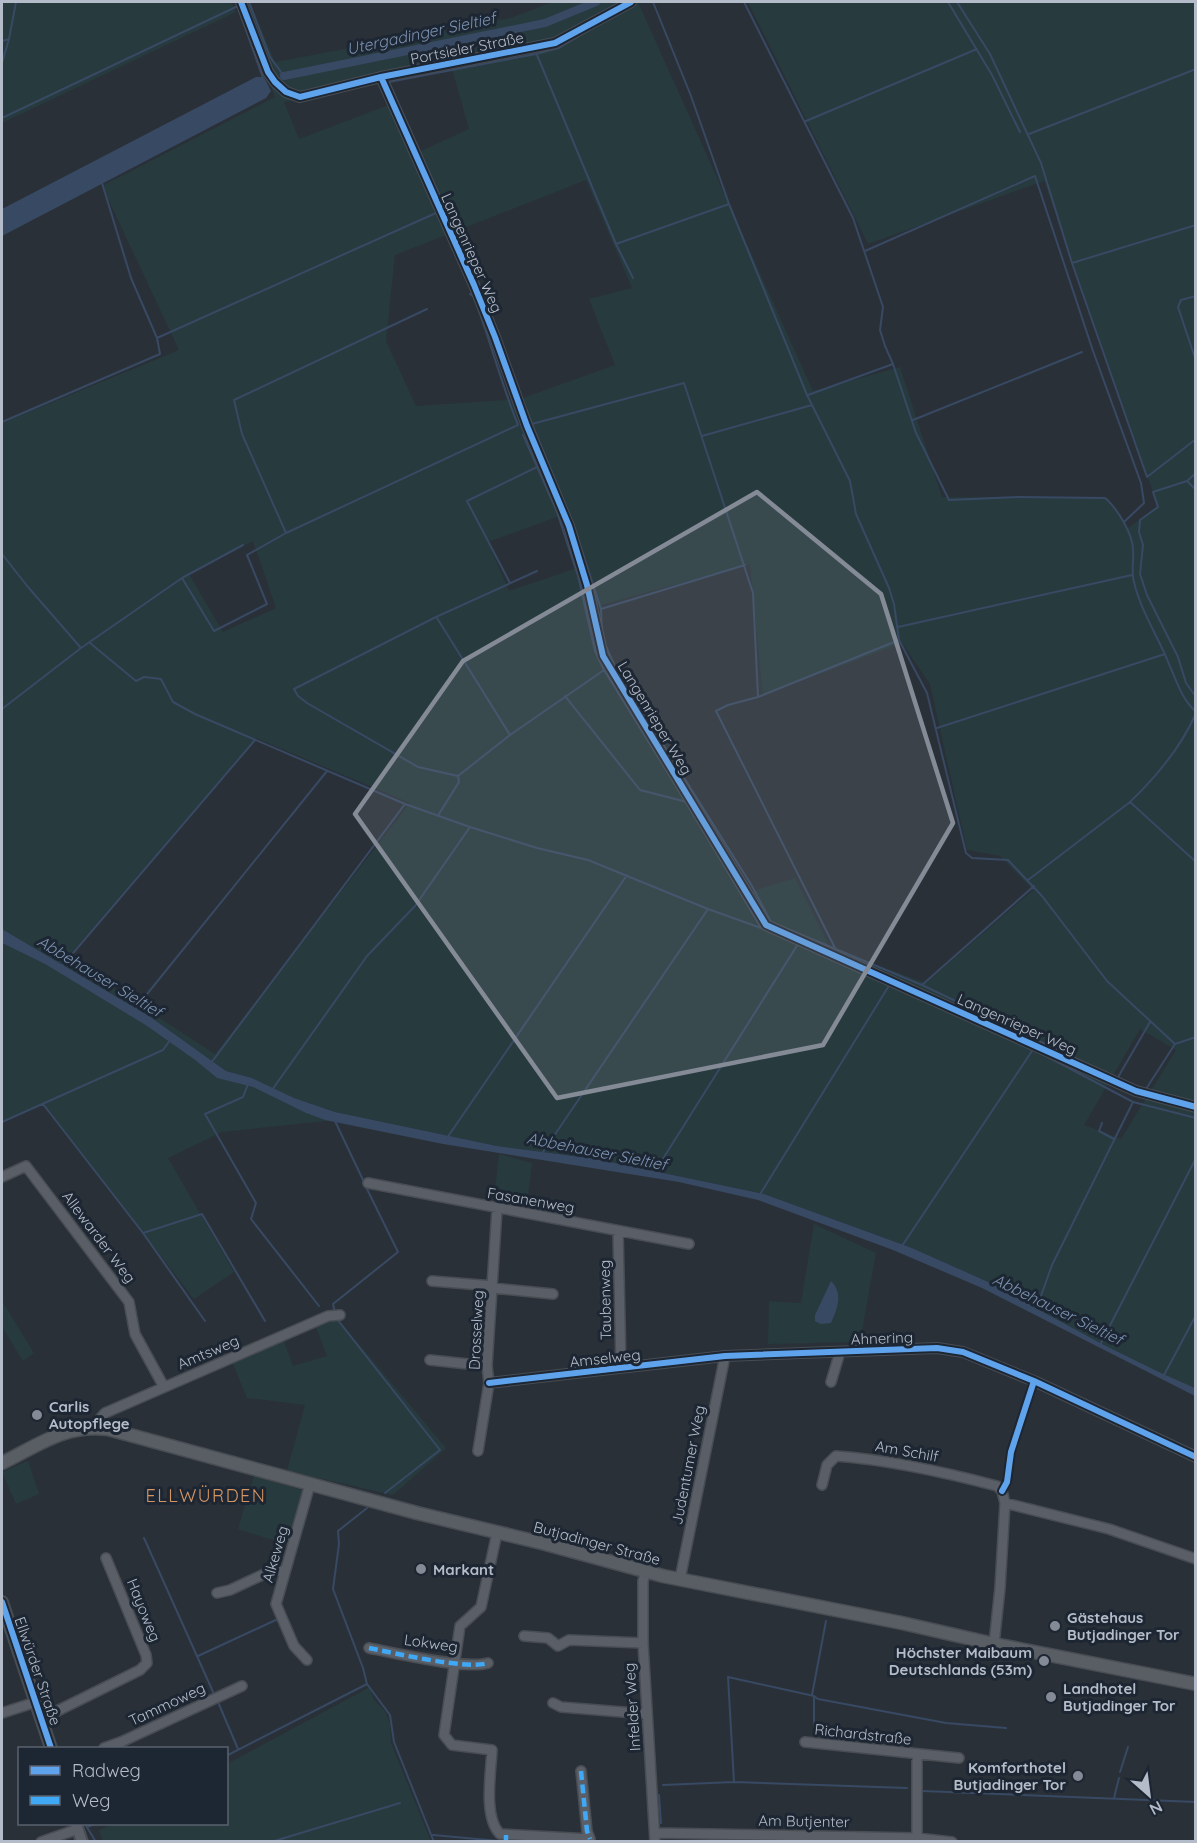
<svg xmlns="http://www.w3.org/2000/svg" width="1197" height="1843" font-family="Quicksand,sans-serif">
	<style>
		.green { fill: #273a3e; fill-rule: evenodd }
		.water { fill: #384963 }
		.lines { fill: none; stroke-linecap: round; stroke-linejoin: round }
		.stream { stroke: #384963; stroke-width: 2 }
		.canal { stroke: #384963; stroke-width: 8 }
		.minor-casing { stroke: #484c53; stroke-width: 12 }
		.tertiary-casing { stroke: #484c53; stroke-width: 14 }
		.secondary-casing { stroke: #484c53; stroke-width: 15 }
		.minor { stroke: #5a5e66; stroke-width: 9 }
		.tertiary { stroke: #5a5e66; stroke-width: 10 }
		.secondary { stroke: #595d64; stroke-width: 12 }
		.quiet { stroke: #3fa9f5; stroke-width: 4.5; stroke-dasharray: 9 4.5; stroke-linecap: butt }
		.cycleway-casing { stroke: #1d2633; stroke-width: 10 }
		.cycleway { stroke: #60a3ed; stroke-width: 6 }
		.marked { fill: #848b96; fill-opacity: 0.2; stroke: #848b96; stroke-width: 4.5; stroke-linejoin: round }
		.poi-dot { fill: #848b96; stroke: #1d2633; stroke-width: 2 }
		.labels { text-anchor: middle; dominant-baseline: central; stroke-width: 6; stroke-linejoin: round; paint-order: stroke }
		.street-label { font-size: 15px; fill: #b4bcc9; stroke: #1d2633 }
		.poi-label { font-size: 15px; font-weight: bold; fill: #b4bcc9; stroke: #1d2633; text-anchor: start }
		.water-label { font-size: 16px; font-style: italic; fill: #7c92b1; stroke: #1d2633 }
		.quarter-label { font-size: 18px; letter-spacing: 1.5px; fill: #d59563; stroke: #1d2633 }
	</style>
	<rect width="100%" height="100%" fill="#2a3038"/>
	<path class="green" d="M2,2H231L236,12L2,123Z
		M236,2H250L275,62L511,18L552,2H638L813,391L900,367L942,497L1108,498L1128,528L1158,506L1044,181L868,244L748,2H1195V1388L1161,1373L1104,1345L986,1281L912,1248L764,1194L596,1159L497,1146L335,1112L294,1098L252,1078L226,1071L149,1016L2,929V423L179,350L102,186L275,97ZM451,65L469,129L417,153L394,103L299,139L284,102ZM586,180L632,288L589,299L615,365L520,399L416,406L386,341L395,255ZM560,516L577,568L509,591L488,542ZM253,541L276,608L223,632L189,574ZM750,564L763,695L902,643L930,684L967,850L1000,856L1033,890L926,983L830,948L795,878L747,893L608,671L597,606ZM256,738L410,803L215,1054L67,958ZM1140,1029L1176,1050L1121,1139L1084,1125Z
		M2,943L45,964L147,1026L195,1060L217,1078L253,1087L306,1113L325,1120H335L222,1132L168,1158L234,1272L194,1299L44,1104L2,1123Z
		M499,1154L532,1163L527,1203L494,1199Z
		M814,1224L876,1253L860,1342L768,1344L769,1301L801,1303Z
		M2,1301L34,1353L23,1361L2,1327Z
		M337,1318L446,1448L393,1495L287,1471L305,1405L247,1398L231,1359L282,1336L293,1366L327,1356L315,1325Z
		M28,1461L39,1494L16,1504L2,1472Z
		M254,1476L305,1491L288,1545L238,1529Z
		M370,1687L374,1700L385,1711L390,1724L391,1743L431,1841H103L99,1830L112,1824H226L227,1764Z"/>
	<path class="water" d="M256,77H264L271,91L266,98L2,236V209Z
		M2,929L149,1016L226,1071L252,1078L294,1098L335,1112L497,1146L596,1159L764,1194L912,1248L986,1281L1104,1345L1161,1373L1195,1388V1396L982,1288L893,1250L758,1200L679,1182L443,1144L325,1120L306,1113L253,1087L217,1078L195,1060L147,1026L45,964L2,943Z
		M831,1281C844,1294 837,1309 831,1323L821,1324L815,1321V1315Z"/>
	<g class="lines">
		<path class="stream" d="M236,2L263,78
			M249,2L270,57L284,76
			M587,2L588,5
			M653,2L691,96L729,204L807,395L850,481L856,514L889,588L894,604L899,640L927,693L966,853L972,858L1008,860L1042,896L1107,981L1175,1044
			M744,2L853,218L883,307L880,330L885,346L893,364L916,433L949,500L1018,497L1105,498C1117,508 1133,534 1133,550C1134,561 1131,572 1134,582C1141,612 1158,636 1169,664C1177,682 1181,698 1196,712
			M948,2L992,75L1020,132
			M957,2L990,54L1041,163L1072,263L1147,477L1196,439
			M2,41L9,39
			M537,55L616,244L633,278
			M2,63L9,39L16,2
			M2,118L238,6
			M806,121L977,49
			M1029,134L1196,69
			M454,228L389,82L536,54L559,48L606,20
			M616,244L729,204
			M865,251L1035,176L1093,351L1141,483L1144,503L1124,522
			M1072,263L1196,225
			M477,280L495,325
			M1196,296L1181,300L1178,307L1196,361
			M157,338L436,213
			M808,395L893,364
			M526,409L575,529L601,609L602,632
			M913,420L1082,352
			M2,422L160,354L157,338L131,278L102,183
			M532,424L684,383L753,593L758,697
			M523,435L557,512L578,576L595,651L604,670L660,760
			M702,436L812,405
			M1196,473L1187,481L1153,492L1158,507L1140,520L1139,532L1143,545L1140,574L1147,595L1178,657L1186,683L1196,697
			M1187,481L1196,490
			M286,533L242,434L234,400L427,309
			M2,554L28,587L81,648
			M182,578L214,631L267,604L247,555L286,533L518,425C501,383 490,340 474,297L470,294
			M510,583L467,501L537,467
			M601,609L745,565
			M437,618L510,735
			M898,627L1132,575
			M90,643L136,681L144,677L161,679L173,702L195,714L405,804L470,827L537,848L588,860L708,909L764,929
			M605,644L616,669
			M622,679L752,886L771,922L922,985L1083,1062
			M565,696L640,790L687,802
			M2,709L81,648L182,578L243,545
			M937,728L1165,654
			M458,776L418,767L307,703L298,696L294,689L436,617L537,571
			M1130,802L1196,862
			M439,814L459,782L458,776L510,735L604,670
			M699,823L760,926
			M1028,880L1130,802C1157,776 1181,748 1196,713
			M835,948L716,711L728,705L758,697L899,640
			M62,966L255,740
			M922,985L1034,886
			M135,1009L327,771
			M1048,1057L1133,1102
			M211,1063L405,804
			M1117,1079L1150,1022
			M248,1084L243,1097L205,1114L256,1203L251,1219L319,1306
			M1146,1089L1175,1044L1196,1037
			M272,1090L367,956L415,906L470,827
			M43,1104L143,1233L205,1321
			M334,1119L364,1182
			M2,1122L163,1050L170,1040
			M1102,1123L1099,1131L1114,1139
			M447,1138L627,875
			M543,1152L708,909
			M654,1173L798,944
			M759,1196L890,984
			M143,1233L202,1214L265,1321
			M902,1246L1034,1048
			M1036,1310L1052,1265L1133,1102L1196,1118
			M335,1313L333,1304L398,1252L366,1187
			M337,1319L440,1450L385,1493
			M1100,1345L1196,1158
			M1163,1377L1196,1315
			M367,1508L338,1531L339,1544L333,1589L363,1668L367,1684L390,1715L394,1742L434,1842
			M144,1538L214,1694
			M198,1656L278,1619
			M812,1695L826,1621
			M218,1702L238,1749
			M814,1733V1697
			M226,1756L367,1684
			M1120,1772L1128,1747
			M734,1782L907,1788
			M663,1785L734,1782L728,1677L814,1696L818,1699L946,1723L1006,1728
			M922,1791L1196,1802
			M659,1795L661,1823
			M1114,1798L1119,1778
			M85,1824L96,1842
			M87,1827L95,1824
			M433,1835L499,1841
			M271,1842L400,1803"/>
		<path class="canal" d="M284,76L545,23L596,2"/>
		<defs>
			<path id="minor" d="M241,2L268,72L275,82L286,92L300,97L381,77L555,43L631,2
				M381,77L474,285L495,337L527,426L569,526L587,585L603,656L766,925L1136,1091L1196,1107
				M2,1177L26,1166L129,1302L135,1334L164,1387
				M368,1183L689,1244
				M618,1231L621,1368
				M432,1281L493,1286
				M493,1288L553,1294
				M430,1360L487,1366
				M831,1382L840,1352
				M489,1383L725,1356L937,1348L963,1352L1034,1381L1196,1457
				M97,1428L98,1421L105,1413L328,1316L340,1315
				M478,1451L489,1383L487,1366L497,1209
				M822,1485L827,1465L836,1456C891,1460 944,1472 997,1486L1002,1491L1005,1503L1000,1588L994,1644
				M1005,1503L1109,1529L1196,1559
				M497,1533L481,1607L460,1626L444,1735L452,1745L492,1750C491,1772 483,1817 500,1834L590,1839L587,1831L581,1771
				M646,1572L643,1581V1643L655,1842
				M680,1579L725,1356
				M217,1593L230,1590L273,1570L284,1572
				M524,1636L548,1638L558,1646L569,1640L643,1643
				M369,1648C394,1653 467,1670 488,1663
				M307,1660L294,1646L276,1604L310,1484
				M553,1703L561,1707L647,1714
				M2,1713L36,1702
				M41,1719L140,1670L147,1663L146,1655L106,1558
				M805,1742L959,1758
				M104,1748L121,1742L242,1686
				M656,1833L917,1838L952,1842
				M917,1838V1755
				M41,1842L78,1829"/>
			<path id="tertiary" d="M2,1602L51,1748
				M76,1824L82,1842"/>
			<path id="secondary" d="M2,1463C39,1445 64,1424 108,1429L417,1513L542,1543L663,1576L902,1623L994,1644L1196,1684"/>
		</defs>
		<use href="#minor" class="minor-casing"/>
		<use href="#tertiary" class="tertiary-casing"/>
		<use href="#secondary" class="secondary-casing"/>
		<use href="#minor" class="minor"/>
		<use href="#tertiary" class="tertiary"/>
		<use href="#secondary" class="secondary"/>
		<path class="quiet" d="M369,1648C394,1653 467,1670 488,1663
			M581,1771L587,1831L590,1839
			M506,1835V1842"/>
		<defs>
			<path id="cycleway" d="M241,2L268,72L275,82L286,92L300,97L381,77L555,43L631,2
				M381,77L474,285L495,337L527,426L569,526L587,585L603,656L766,925L1136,1091L1196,1107
				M489,1383L725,1356L937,1348L963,1352L1034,1381L1196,1457
				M1002,1491L1007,1482L1011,1452L1034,1381
				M2,1602L51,1748"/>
		</defs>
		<use href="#cycleway" class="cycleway-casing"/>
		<use href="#cycleway" class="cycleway"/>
	</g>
	<path class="marked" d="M757,492L881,594L953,823L823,1045L557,1098L355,814L463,661Z"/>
	<g class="poi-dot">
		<circle cx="37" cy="1415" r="6"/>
		<circle cx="421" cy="1569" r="6"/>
		<circle cx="1055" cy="1626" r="6"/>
		<circle cx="1044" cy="1661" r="6"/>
		<circle cx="1051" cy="1697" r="6"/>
		<circle cx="1078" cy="1776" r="6"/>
	</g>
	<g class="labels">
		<g class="street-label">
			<text transform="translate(467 48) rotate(-11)">Portsieler Straße</text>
			<text transform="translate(472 253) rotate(66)">Langenrieper Weg</text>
			<text transform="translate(655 718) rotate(59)">Langenrieper Weg</text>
			<text transform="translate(1017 1024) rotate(24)">Langenrieper Weg</text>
			<text transform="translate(531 1200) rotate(10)">Fasanenweg</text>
			<text transform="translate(99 1237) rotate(53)">Allewarder Weg</text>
			<text transform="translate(605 1300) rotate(-91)">Taubenweg</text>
			<text transform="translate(476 1330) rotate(-87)">Drosselweg</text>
			<text transform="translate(882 1338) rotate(-2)">Ahnering</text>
			<text transform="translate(208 1352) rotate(-23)">Amtsweg</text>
			<text transform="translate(605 1358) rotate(-6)">Amselweg</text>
			<text transform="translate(907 1451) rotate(10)">Am Schilf</text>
			<text transform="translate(688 1465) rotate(-79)">Judentumer Weg</text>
			<text transform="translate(597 1543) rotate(15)">Butjadinger Straße</text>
			<text transform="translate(275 1554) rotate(-74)">Alkeweg</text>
			<text transform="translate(144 1610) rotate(68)">Hayoweg</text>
			<text transform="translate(431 1643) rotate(8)">Lokweg</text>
			<text transform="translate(38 1671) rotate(71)">Ellwürder Straße</text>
			<text transform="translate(167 1704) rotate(-25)">Tammoweg</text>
			<text transform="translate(632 1707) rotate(-94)">Infelder Weg</text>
			<text transform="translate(863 1734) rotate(6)">Richardstraße</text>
			<text transform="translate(804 1821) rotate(1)">Am Butjenter</text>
		</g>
		<g class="poi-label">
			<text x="49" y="1406">Carlis<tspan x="49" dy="17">Autopflege</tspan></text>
			<text x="433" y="1569">Markant</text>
			<text x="1067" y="1617">Gästehaus<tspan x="1067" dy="17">Butjadinger Tor</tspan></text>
			<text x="1032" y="1652" text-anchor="end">Höchster Maibaum<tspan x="1032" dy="17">Deutschlands (53m)</tspan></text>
			<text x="1063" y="1688">Landhotel<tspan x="1063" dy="17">Butjadinger Tor</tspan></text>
			<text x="1066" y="1767" text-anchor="end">Komforthotel<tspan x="1066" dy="17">Butjadinger Tor</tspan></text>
		</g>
		<g class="water-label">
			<text transform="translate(421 33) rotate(-12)">Utergadinger Sieltief</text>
			<text transform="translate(100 976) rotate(31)">Abbehauser Sieltief</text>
			<text transform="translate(597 1151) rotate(11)">Abbehauser Sieltief</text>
			<text transform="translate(1058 1309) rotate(26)">Abbehauser Sieltief</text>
		</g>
		<g class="quarter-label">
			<text x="206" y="1495">ELLWÜRDEN</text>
		</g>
	</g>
	<rect width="1197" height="1843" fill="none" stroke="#b4bcc9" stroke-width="6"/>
	<rect x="18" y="1747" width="210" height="78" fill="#1d2633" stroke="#59626f" stroke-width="1.5"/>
	<rect x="30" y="1766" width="30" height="9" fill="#60a3ed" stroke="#59626f" stroke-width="1.5"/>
	<text x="72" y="1777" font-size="18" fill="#b4bcc9">Radweg</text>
	<rect x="30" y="1796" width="30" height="9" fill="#3fa9f5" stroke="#59626f" stroke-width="1.5"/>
	<text x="72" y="1807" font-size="18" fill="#b4bcc9">Weg</text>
	<g transform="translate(1149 1795) rotate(152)" stroke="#1d2633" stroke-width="4.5" paint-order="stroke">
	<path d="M0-4.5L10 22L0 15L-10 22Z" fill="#b4bcc9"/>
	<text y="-9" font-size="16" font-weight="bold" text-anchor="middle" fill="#b4bcc9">N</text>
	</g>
</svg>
